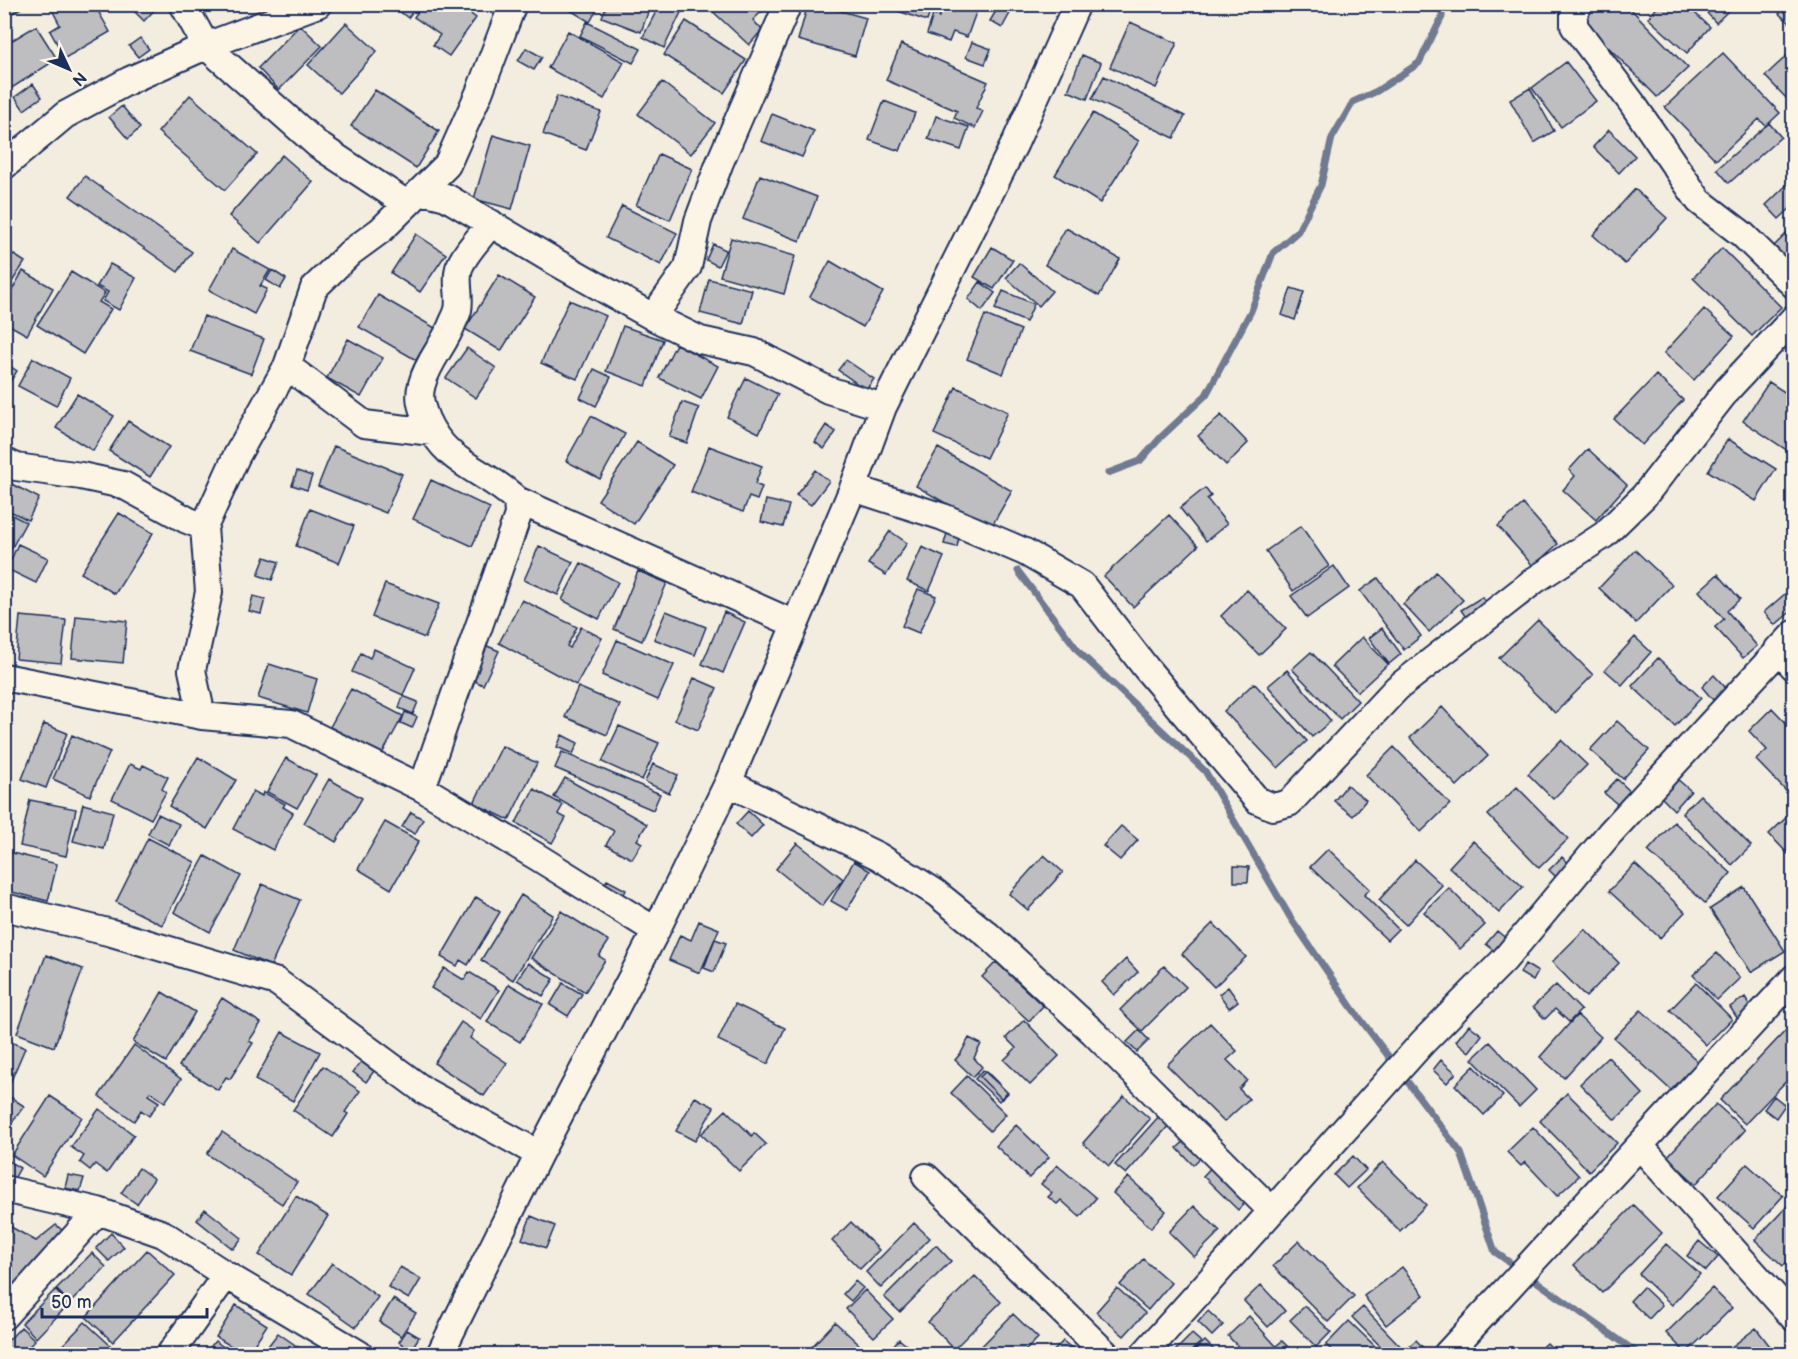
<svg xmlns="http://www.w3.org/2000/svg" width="1798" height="1359" font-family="'Balsamiq Sans',sans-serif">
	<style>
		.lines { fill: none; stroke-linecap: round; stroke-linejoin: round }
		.stream { stroke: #707a91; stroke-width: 7 }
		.building { fill: #bebec0; stroke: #1b2f5e; stroke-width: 1.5 }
		.minor-casing { stroke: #1b2f5e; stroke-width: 30 }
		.minor { stroke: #fcf5e5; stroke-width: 26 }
	</style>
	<rect width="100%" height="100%" fill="#f3ede0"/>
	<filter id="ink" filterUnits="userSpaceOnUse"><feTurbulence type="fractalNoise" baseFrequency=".0167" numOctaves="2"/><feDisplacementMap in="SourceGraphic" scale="12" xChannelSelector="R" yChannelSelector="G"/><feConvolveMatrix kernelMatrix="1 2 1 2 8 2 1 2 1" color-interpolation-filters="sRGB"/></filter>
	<g filter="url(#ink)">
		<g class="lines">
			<path class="stream" d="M1108,473L1140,461L1161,437L1206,395L1251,311L1273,253L1298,231L1321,185L1332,138L1353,102L1377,91L1419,63L1442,17V4
				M1018,571L1080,653L1205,771L1290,917L1352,1008L1395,1065
				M1401,1073L1461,1153L1495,1252L1639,1354"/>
		</g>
		<path class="building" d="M4,4H28L4,18Z
			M49,4H94L110,32L65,58L50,31L60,25Z
			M127,4H160L144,21Z
			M390,4H418L408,18Z
			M423,4H457L476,18L449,56L433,45L440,35L414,17Z
			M560,4H600L590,22Z
			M607,4H651L641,32L602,17Z
			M660,4H685L664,48L643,37Z
			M712,4H730L737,11L743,4H757L763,10L753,20L762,30L749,45L709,8Z
			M808,4H816L866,18L855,56L798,40Z
			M878,4H933L927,21Z
			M943,4H970L978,7L967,37L953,32L949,42L927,34L933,15L939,17Z
			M985,4H1015L1002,28L990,21L996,11Z
			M1588,4H1626L1688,68L1657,97L1577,15Z
			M1660,4H1685L1710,27L1687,53L1648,18Z
			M1699,4H1735L1716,23Z
			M1788,4H1794V26L1779,14Z
			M686,21L746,60L724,93L664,55Z
			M587,22L641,49L633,63L580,36Z
			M1130,22L1177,43L1156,88L1110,67Z
			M346,23L377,51L339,93L308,65Z
			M300,25L322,46L279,90L258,68Z
			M36,26L57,59L4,93V45Z
			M568,31L624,62L604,99L548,68Z
			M140,38L149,49L138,57L129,46Z
			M972,42L991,49L985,64L966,57Z
			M901,44L988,82L976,108L983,111L975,128L954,118L957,111L886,80Z
			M526,48L542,57L534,70L518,61Z
			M1794,49V97L1789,101L1765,76Z
			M1723,53L1780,113L1766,126L1759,119L1716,160L1665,107Z
			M1082,55L1101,63L1087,99L1068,91Z
			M1566,62L1596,101L1561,127L1532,88Z
			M1104,76L1185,116L1174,138L1092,99Z
			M662,82L715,123L691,154L638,114Z
			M33,84L42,97L24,110L15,97Z
			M1530,88L1554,131L1534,143L1510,100Z
			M375,90L439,131L416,168L351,126Z
			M190,95L257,154L225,190L158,132Z
			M557,96L601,112L586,150L543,134Z
			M884,101L915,113L900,151L869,140Z
			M122,106L140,128L128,139L109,117Z
			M1093,113L1139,141L1100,203L1055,175Z
			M772,114L814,131L802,157L761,141Z
			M936,116L969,127L961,150L928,139Z
			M1769,123L1781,137L1729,183L1717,169Z
			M1609,130L1635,156L1619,173L1593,147Z
			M493,135L530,146L512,209L474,199Z
			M659,154L692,169L670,220L636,205Z
			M282,155L313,182L260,243L229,216Z
			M760,175L817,197L800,241L743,219Z
			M85,176L192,252L178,272L70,196Z
			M1794,178V205L1779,219L1766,205Z
			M1635,189L1667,218L1625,264L1593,235Z
			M622,206L677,233L661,265L606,238Z
			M1794,226V271L1771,249Z
			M1066,228L1120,259L1099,296L1045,265Z
			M416,234L446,254L420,292L391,273Z
			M731,238L795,256L784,294L720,276Z
			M713,244L726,250L718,266L706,260Z
			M992,247L1013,260L994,289L974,277Z
			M1722,248L1781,307L1752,336L1693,278Z
			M232,249L270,270L260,286L267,289L254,314L209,290Z
			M8,251L25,262L4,294V256Z
			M830,261L883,292L863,327L810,297Z
			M1019,263L1052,291L1039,306L1006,278Z
			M110,264L136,278L119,310L103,301L108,292L97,286Z
			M272,270L286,279L280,289L266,280Z
			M23,271L53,288L27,335L4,322V304Z
			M71,272L105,293L99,302L111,309L83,354L37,325Z
			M499,275L535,297L501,351L465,329Z
			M709,279L752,290L743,324L700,313Z
			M980,282L995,293L982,311L968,299Z
			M1291,288L1304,292L1295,320L1282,315Z
			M1003,291L1034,304L1026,322L995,309Z
			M378,295L442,332L423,364L359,327Z
			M569,300L606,316L577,379L541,363Z
			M1704,309L1734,336L1694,380L1664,353Z
			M985,315L1021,330L1003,374L967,359Z
			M204,316L264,339L251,374L190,351Z
			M623,326L663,340L646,386L606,371Z
			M348,339L383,358L361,397L327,378Z
			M676,344L718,366L701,399L659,378Z
			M467,348L496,368L476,398L446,378Z
			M33,358L70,378L56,406L18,386Z
			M846,360L874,379L866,390L838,370Z
			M4,362L17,371L4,391Z
			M594,369L611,377L596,406L580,398Z
			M1656,375L1683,400L1642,445L1614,419Z
			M746,378L778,394L759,433L727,417Z
			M1769,382L1794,398V455L1743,421Z
			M956,387L1008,412L986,458L934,434Z
			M77,394L114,416L93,451L56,428Z
			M682,402L699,408L687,443L669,437Z
			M1221,415L1248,443L1226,465L1198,436Z
			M591,416L625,434L600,479L566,461Z
			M128,421L169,447L150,477L109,451Z
			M826,425L836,432L824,449L815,442Z
			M1728,439L1776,469L1756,501L1708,471Z
			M637,442L673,465L634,524L598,500Z
			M334,446L402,474L386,513L318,486Z
			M709,446L762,466L755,484L762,487L757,500L749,497L743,512L691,492Z
			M938,448L1012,491L990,529L916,486Z
			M1588,449L1627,485L1596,520L1563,490L1575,476L1569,470Z
			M815,470L829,481L811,505L796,495Z
			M297,471L312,476L307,490L292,485Z
			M431,480L490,508L472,546L413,519Z
			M6,481L39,498L28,520L4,508Z
			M1205,488L1211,496L1207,499L1227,524L1206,541L1180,508Z
			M766,500L789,505L783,527L761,522Z
			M1523,504L1558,544L1533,566L1498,526Z
			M310,509L354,526L339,563L296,546Z
			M4,511L26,522L4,562Z
			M119,513L153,533L115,594L81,573Z
			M1169,515L1198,546L1133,607L1104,576Z
			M949,526L961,528L957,547L944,544Z
			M1301,526L1329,566L1293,591L1266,551Z
			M890,531L907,543L886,575L868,564Z
			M18,544L48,558L36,583L7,569Z
			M539,546L573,562L558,595L524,580Z
			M922,547L944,557L929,591L907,581Z
			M1635,550L1672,585L1636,623L1599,588Z
			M265,557L279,562L272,580L258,575Z
			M581,563L618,582L599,619L562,600Z
			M1334,566L1349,588L1307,618L1291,596Z
			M638,571L667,583L642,641L614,629Z
			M1436,572L1463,600L1429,632L1403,604Z
			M1718,574L1740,599L1727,611L1757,646L1743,658L1715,627L1724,619L1699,591Z
			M1378,578L1421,636L1404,650L1360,591Z
			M385,584L439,604L425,638L372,617Z
			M918,589L936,596L919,633L902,626Z
			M1247,590L1286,629L1259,655L1221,616Z
			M1786,593L1794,601V609L1775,625L1764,612Z
			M253,596L265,599L261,614L249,611Z
			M1482,597L1490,610L1470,623L1461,610Z
			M522,600L577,627L567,646L570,648L581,627L602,638L576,685L499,643Z
			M666,611L706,627L695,655L654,639Z
			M724,612L745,622L723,673L702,664Z
			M20,616L66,620L61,663L16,659Z
			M76,616L127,621L123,663L72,658Z
			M1538,620L1593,675L1555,713L1499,658Z
			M1382,628L1401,654L1389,664L1369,638Z
			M1362,637L1388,664L1358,692L1332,666Z
			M1635,637L1651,652L1622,685L1605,670Z
			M617,640L674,665L658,700L602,675Z
			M485,645L499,651L483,685L470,679Z
			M374,649L415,668L403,695L352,672L361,653L370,658Z
			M1311,652L1358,701L1340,719L1292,669Z
			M1658,658L1701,698L1675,726L1632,686Z
			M269,664L317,679L307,713L258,698Z
			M1287,670L1331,721L1312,737L1268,686Z
			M1714,675L1726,688L1713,700L1702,687Z
			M694,678L717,688L698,730L675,720Z
			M1254,683L1307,741L1278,768L1224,711Z
			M578,687L620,705L607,735L565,717Z
			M351,689L403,716L382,754L330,727Z
			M403,696L418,702L413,714L399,708Z
			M1442,707L1488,756L1457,786L1410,738Z
			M1772,708L1794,731V786L1787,792L1756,760L1767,750L1749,731Z
			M405,712L417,717L412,728L401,723Z
			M1617,721L1649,750L1623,779L1590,750Z
			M44,724L67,733L46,788L22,779Z
			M619,726L659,743L642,780L602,762Z
			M72,735L110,752L90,796L53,779Z
			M562,735L578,743L573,754L557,747Z
			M1561,740L1587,765L1553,799L1528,774Z
			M502,746L537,763L509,820L474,803Z
			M1394,747L1450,804L1421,832L1366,775Z
			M562,752L660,794L653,810L555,768Z
			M198,757L236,780L207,829L169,806Z
			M286,758L316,775L297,808L267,792Z
			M130,764L141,769L143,765L168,777L162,789L166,792L151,819L112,799Z
			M653,764L678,775L669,793L645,782Z
			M565,778L647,824L637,840L642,843L632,859L606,845L614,831L554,797Z
			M1676,778L1691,791L1674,810L1660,796Z
			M329,779L362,798L336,842L304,823Z
			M1617,779L1634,795L1622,808L1604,793Z
			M1347,785L1366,800L1353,816L1334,801Z
			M1517,787L1568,839L1539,868L1488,815Z
			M534,789L563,805L558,814L566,818L552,843L516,823Z
			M253,791L262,796L263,792L285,804L283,807L293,813L273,850L233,829Z
			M1700,795L1751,846L1732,865L1682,813Z
			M30,800L76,809L66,856L20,846Z
			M83,804L113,812L104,849L73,841Z
			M748,811L763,825L751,838L736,824Z
			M411,812L423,819L415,834L402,827Z
			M158,814L179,824L169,845L148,834Z
			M1790,814L1794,818V850L1788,854L1769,834Z
			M385,822L419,841L391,889L358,869Z
			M1674,822L1731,873L1705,903L1648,851Z
			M1121,826L1138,840L1120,860L1103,846Z
			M148,838L195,862L162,925L116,902Z
			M1473,841L1523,887L1499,913L1449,867Z
			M797,843L843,879L822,906L776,869Z
			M1328,849L1370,889L1364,895L1398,929L1387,940L1310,867Z
			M4,851L57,864L48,901L4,890Z
			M1044,855L1063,872L1028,910L1009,894Z
			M205,856L241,876L210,932L174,912Z
			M1562,857L1572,867L1559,880L1549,870Z
			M1415,860L1442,885L1406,925L1379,900Z
			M854,861L870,871L847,910L831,901Z
			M1635,864L1685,912L1660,938L1609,891Z
			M1234,866L1249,867L1248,882H1234Z
			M607,880L626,890L619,904L599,893Z
			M262,884L300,900L271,966L234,950Z
			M1744,887L1785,951L1751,972L1710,909Z
			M1449,888L1485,925L1460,949L1424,912Z
			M521,895L553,915L513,980L481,960Z
			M476,897L500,912L468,965L460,960L457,966L441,957Z
			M561,911L609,941L599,956L605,960L585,992L531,958Z
			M699,921L719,929L700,973L669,960L680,935L691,940Z
			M1213,923L1246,957L1214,987L1182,954Z
			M1585,929L1619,963L1586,997L1552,962Z
			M1497,931L1508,940L1497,953L1486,944Z
			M715,939L726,943L714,972L704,968Z
			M1717,953L1740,978L1717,1000L1693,975Z
			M46,955L83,969L54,1047L17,1033Z
			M1126,959L1138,972L1114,995L1102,982Z
			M996,962L1043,1006L1029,1021L982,977Z
			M528,963L554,979L543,996L517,980Z
			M1525,964L1538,972L1533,981L1520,973Z
			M1164,966L1186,987L1142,1031L1120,1010Z
			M444,968L464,980L469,972L499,990L481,1019L431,988Z
			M563,983L582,994L568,1016L550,1005Z
			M1696,983L1732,1019L1706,1045L1670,1010Z
			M509,984L543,1004L520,1042L487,1022Z
			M1556,985L1581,1010L1569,1022L1555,1009L1545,1019L1533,1007Z
			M1228,987L1238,1001L1229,1008L1219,994Z
			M162,992L195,1012L166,1062L133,1042Z
			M1745,997L1754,1012L1739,1021L1730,1007Z
			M222,998L261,1023L249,1041L253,1043L230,1079L226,1077L218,1090L179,1066Z
			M735,1004L785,1028L768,1064L718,1040Z
			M1641,1010L1702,1065L1675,1094L1614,1038Z
			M1577,1015L1601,1037L1564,1078L1540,1057Z
			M1024,1020L1059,1056L1030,1085L1004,1060L1016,1048L1006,1038Z
			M461,1022L474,1031L470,1038L507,1063L484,1096L434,1063Z
			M1210,1023L1237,1051L1227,1060L1247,1080L1239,1089L1249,1099L1224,1122L1167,1065Z
			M1469,1025L1482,1035L1469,1052L1456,1041Z
			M1789,1027L1794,1031V1073L1745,1124L1720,1100Z
			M1139,1030L1149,1040L1137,1052L1127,1042Z
			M282,1032L320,1052L293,1101L255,1080Z
			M969,1038L981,1044L974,1058L982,1067L973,1077L955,1060L961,1053Z
			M4,1039L25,1048L10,1083L4,1080Z
			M1490,1042L1536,1090L1519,1107L1472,1059Z
			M134,1045L181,1079L165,1102L150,1092L148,1095L159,1102L149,1116L141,1110L134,1121L99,1096Z
			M1608,1057L1643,1094L1615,1120L1580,1084Z
			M1441,1060L1456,1073L1447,1083L1433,1070Z
			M361,1062L374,1071L366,1082L353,1072Z
			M323,1066L360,1091L345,1112L348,1114L333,1137L293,1110Z
			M1474,1066L1503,1096L1484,1115L1455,1085Z
			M983,1070L1007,1092L999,1101L975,1079Z
			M986,1071L1008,1093L1002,1099L980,1077Z
			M967,1076L1006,1114L990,1131L951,1093Z
			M4,1093L24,1106L4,1134Z
			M1567,1093L1617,1143L1589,1171L1540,1121Z
			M50,1096L82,1117L43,1176L12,1155Z
			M1124,1096L1150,1119L1109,1166L1083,1143Z
			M1774,1096L1785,1105L1776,1118L1764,1109Z
			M695,1097L714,1107L695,1141L676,1131Z
			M1716,1104L1745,1130L1696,1184L1667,1157Z
			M99,1109L134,1135L107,1173L95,1164L90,1170L80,1162L84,1156L71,1147Z
			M726,1110L752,1136L754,1133L766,1144L739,1171L701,1134Z
			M1161,1114L1171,1123L1126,1174L1115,1165Z
			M1016,1125L1049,1157L1029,1178L996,1146Z
			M1533,1127L1579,1176L1557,1196L1525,1162L1521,1166L1507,1152Z
			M222,1132L297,1182L282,1204L207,1154Z
			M1191,1135L1206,1152L1193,1165L1177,1148Z
			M1353,1156L1366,1170L1347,1188L1334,1175Z
			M4,1158L20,1168L12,1182L4,1178Z
			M1217,1161L1253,1194L1238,1210L1203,1176Z
			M1383,1162L1426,1205L1400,1231L1357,1188Z
			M1747,1164L1783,1196L1754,1228L1718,1196Z
			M1057,1165L1096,1198L1080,1217L1061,1200L1057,1204L1048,1197L1052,1193L1041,1184Z
			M139,1168L154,1179L137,1204L121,1193Z
			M68,1175L84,1178L80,1191L65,1188Z
			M1128,1177L1166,1211L1151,1228L1113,1193Z
			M296,1196L328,1216L291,1275L259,1255Z
			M1794,1199V1255L1783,1266L1755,1240Z
			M1634,1205L1662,1233L1602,1293L1574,1265Z
			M1194,1206L1220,1231L1194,1257L1169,1232Z
			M205,1209L242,1238L233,1249L197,1220Z
			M531,1216L555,1226L546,1248L522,1239Z
			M851,1222L879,1250L860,1269L832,1241Z
			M4,1223L36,1241L56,1225L68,1235L4,1300V1277L13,1269L4,1264Z
			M914,1223L930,1238L881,1288L866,1272Z
			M111,1233L124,1247L109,1261L96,1248Z
			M1299,1241L1354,1296L1328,1322L1273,1266Z
			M1699,1241L1718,1257L1706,1271L1687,1256Z
			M1666,1244L1700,1274L1672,1305L1639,1274Z
			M936,1245L951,1261L900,1312L884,1297Z
			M147,1250L175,1275L113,1342L86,1317Z
			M92,1253L106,1267L70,1303L56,1289Z
			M1143,1259L1171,1283L1148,1310L1120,1285Z
			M332,1263L378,1297L356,1327L309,1294Z
			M400,1267L421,1279L409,1299L388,1287Z
			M1402,1267L1424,1295L1386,1325L1364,1296Z
			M975,1276L1001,1302L954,1349L928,1322Z
			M855,1281L863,1288L851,1301L843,1294Z
			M1261,1285L1285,1311L1268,1327L1244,1301Z
			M1643,1287L1662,1305L1649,1319L1630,1301Z
			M1117,1288L1145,1313L1124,1336L1096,1312Z
			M1712,1288L1732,1308L1686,1353L1666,1333Z
			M55,1290L69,1304L36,1338L22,1323Z
			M865,1290L893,1319L874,1337L846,1309Z
			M393,1299L416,1313L401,1336L379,1322Z
			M236,1305L267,1325L248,1354H244L216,1337Z
			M1305,1306L1331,1332L1316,1347L1290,1320Z
			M1363,1307L1408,1354H1388L1352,1317Z
			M1208,1311L1223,1325L1212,1336L1198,1322Z
			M1013,1314L1038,1338L1022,1354H974Z
			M1249,1316L1276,1346L1282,1341L1292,1351L1288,1354H1245L1228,1336Z
			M1349,1321L1383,1354H1336L1326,1345Z
			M85,1322L111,1346L103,1354H54Z
			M835,1322L865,1350L861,1354H811L808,1351Z
			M21,1327L35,1340L22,1354H4V1345Z
			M1756,1328L1776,1354H1739L1733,1346Z
			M407,1330L419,1337L411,1350L399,1342Z
			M278,1333L308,1354H262Z
			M1192,1334L1201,1342L1188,1354H1172Z
			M899,1339L917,1354H886Z
			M1416,1340L1429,1354H1413L1407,1348Z
			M215,1341L234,1354H205Z
			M1063,1341L1079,1354H1051Z
			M1205,1341L1218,1354H1190Z
			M1547,1343L1558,1354H1535Z
			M1794,1345V1354H1785L1784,1353Z
			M119,1349L126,1354H114Z"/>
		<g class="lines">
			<defs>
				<path id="minor" d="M183,4L206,46L318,145L407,204
					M1579,4L1574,14V26L1632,103L1699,201L1742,234L1794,285
					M4,166L65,115L130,80L206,46L318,4
					M422,191L446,197L552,260L653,317L700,340L754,352L828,390L883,407
					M653,317L688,267L698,221L720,162L788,4
					M287,366L364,424L432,432
					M4,461L16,467L81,476L123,485L187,520L204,527
					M853,488L943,517L1025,552L1082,585L1146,668L1257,800L1273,807L1289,803L1397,688L1535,580L1604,535L1644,496L1728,389L1794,318
					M517,500L795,624
					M1778,649L1794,667
					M4,677L202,716L291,724L422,788L539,858L656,931
					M202,716L192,670L209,592L204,527L236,457L287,366L314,288L351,252L381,230L447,165L479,93L513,4
					M728,783L878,856L936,893L988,935L1093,1032L1272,1211
					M422,788L518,515L517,500C484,469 447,466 426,419C421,406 418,397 422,384C428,361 445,344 453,322C455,318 457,314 458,310C461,296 455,282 459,268C465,252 481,237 491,223
					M4,907L112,933L277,982L426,1092L539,1154
					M1640,1146L1794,1318
					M926,1177L1106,1354
					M4,1189L98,1211L163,1234L226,1275L359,1354
					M4,1316L98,1211
					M170,1354L226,1275
					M440,1354L539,1154L656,931L728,783L853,488L883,407L1015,143L1077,4
					M1144,1354L1423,1042L1505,959L1610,833L1794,634
					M1447,1354L1794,978"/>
			</defs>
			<use href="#minor" class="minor-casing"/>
			<use href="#minor" class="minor"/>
		</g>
	</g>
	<rect width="1798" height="1359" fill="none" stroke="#fcf5e5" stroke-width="24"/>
	<rect x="12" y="12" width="1774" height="1335" fill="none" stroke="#1b2f5e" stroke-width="2" filter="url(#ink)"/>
	<g transform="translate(69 69) rotate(134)" stroke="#fcf5e5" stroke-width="4.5" paint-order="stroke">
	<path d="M0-4.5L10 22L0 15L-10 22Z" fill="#1b2f5e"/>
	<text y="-9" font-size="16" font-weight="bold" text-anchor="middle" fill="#1b2f5e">N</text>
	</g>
	<path d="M42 1308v9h165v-9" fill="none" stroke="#1b2f5e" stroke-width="3"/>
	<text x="51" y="1308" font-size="18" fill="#1b2f5e" stroke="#fcf5e5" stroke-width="4.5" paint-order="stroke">50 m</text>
</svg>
